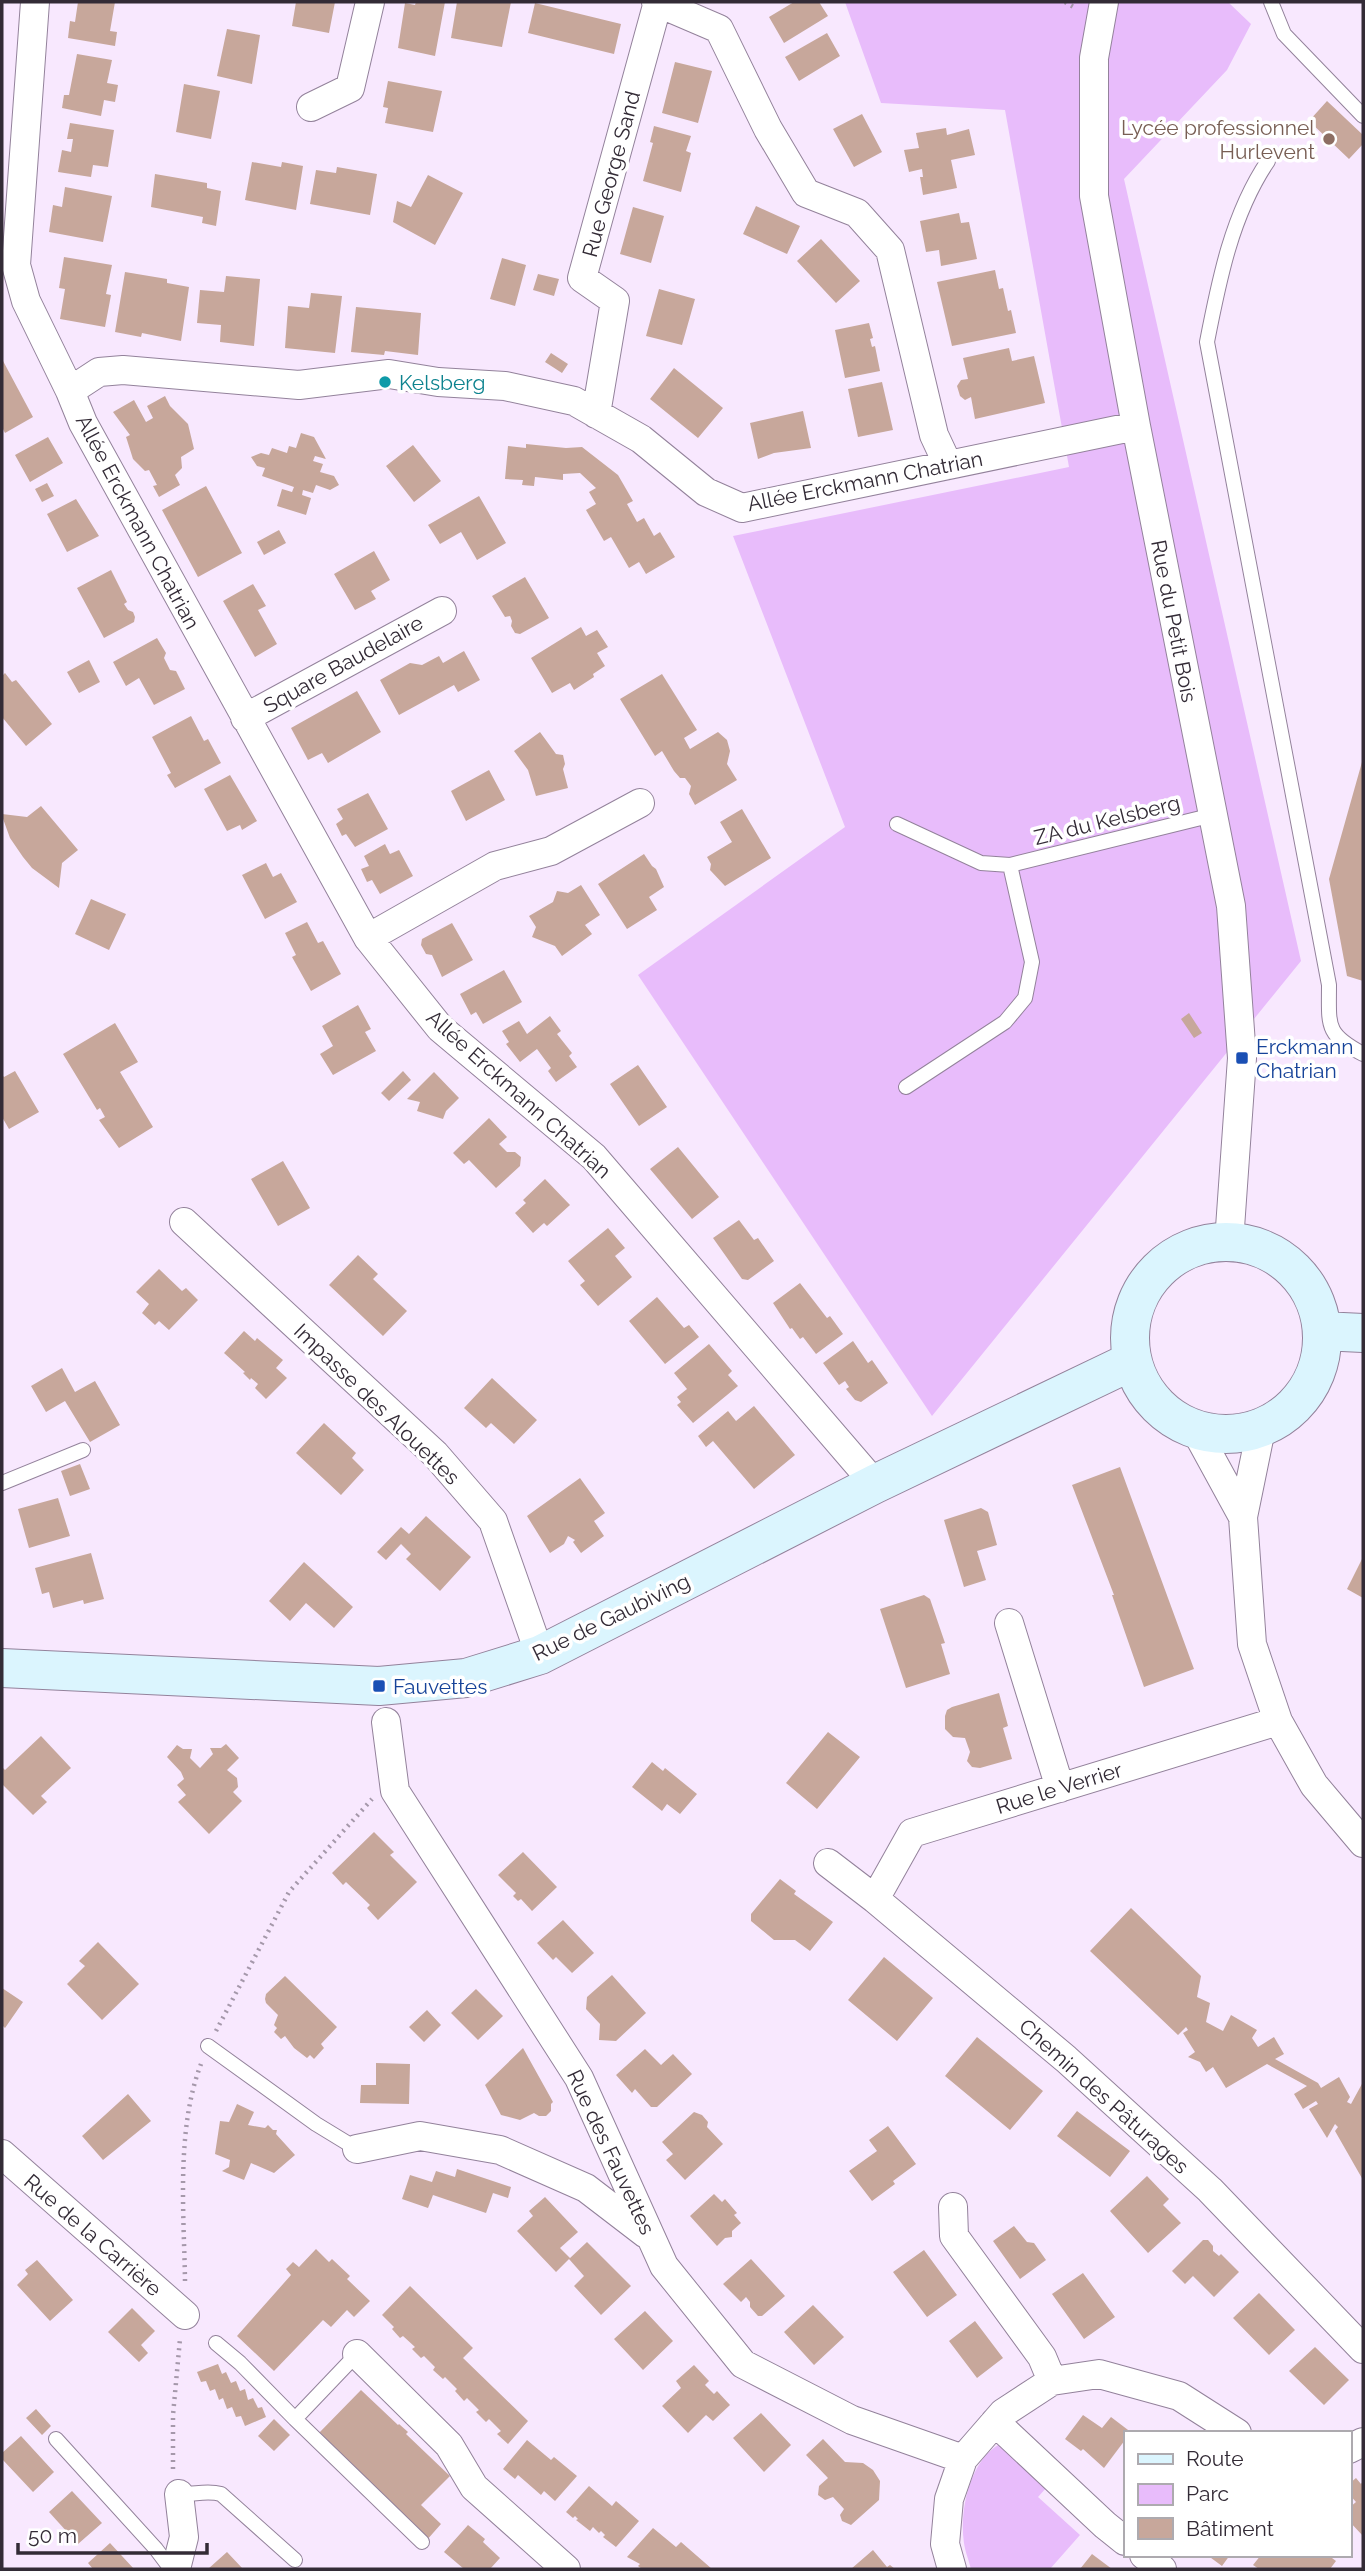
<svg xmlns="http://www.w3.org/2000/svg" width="1365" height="2571" font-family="Raleway,sans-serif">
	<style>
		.green { fill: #e8bcfb }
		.building { fill: #c7a79b }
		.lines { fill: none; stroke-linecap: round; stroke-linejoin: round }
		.service-casing { stroke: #93829b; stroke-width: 16 }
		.minor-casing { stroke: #93829b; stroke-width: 30 }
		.secondary-casing { stroke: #93829b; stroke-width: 40 }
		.path { stroke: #a598aa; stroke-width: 4.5; stroke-dasharray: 2 5; stroke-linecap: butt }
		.service { stroke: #fff; stroke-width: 14 }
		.minor { stroke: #fff; stroke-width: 28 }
		.secondary { stroke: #dbf5fe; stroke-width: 38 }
		.education-dot { fill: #8d6e63; stroke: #fff; stroke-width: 2.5 }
		.culture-dot { fill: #0f9aa8; stroke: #fff; stroke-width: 2.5 }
		.transit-dot { fill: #1a4fb4; stroke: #fff; stroke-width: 2.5 }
		.labels { text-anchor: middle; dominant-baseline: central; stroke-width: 7; stroke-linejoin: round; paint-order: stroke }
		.education-label { font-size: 21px; fill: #785e54; stroke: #fff; text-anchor: end }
		.street-label { font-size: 21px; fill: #332b36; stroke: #fff }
		.culture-label { font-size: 21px; fill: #0d838f; stroke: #fff; text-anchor: start }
		.transit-label { font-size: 21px; fill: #164399; stroke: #fff; text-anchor: start }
	</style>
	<rect width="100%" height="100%" fill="#f8e8fe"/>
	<path class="green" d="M845,2H1228L1251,24L1227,70L1124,179L1301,961L932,1416L638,975L845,827L733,536L1069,467L1005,110L881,103Z
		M1000,2444L1047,2487L1038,2497L1080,2535L1050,2569H971C969,2561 965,2551 964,2543C959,2511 970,2460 1000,2444Z"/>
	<path class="building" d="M78,2H115L110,31L117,32L115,46L68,38L70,21L75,22Z
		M296,2H335L329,33L292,26Z
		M416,2H445L435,56L398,48L405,3L415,5Z
		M457,2H511L502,47L451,38Z
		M794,2H819L828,16L784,43L769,17Z
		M535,3L621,24L614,54L528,33Z
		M227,29L260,35L252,84L217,76Z
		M827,33L840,56L799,81L785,57Z
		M77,54L112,60L107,83L118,85L115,102L104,100L101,116L62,108L64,95H69Z
		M675,62L712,71L698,123L662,113Z
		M388,81L442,91L433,132L385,123L388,108L383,107Z
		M184,84L220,91L211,139L176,132Z
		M1327,101L1363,135V144L1349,159L1309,121Z
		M862,114L882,152L854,167L833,129Z
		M70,123L114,130L108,167L93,165L91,177L58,172L62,150L71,152L73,139H67Z
		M654,126L691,136L686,151L691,153L681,192L643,181L653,143L650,142Z
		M946,128L947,135L969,129L975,155L951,160L957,188L923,195L920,177H923L922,169L909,172L904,150L919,148L916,133Z
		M252,162L281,167L282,162L303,166L296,210L245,200Z
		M337,167L377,174L370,215L310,204L316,170L336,173Z
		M155,174L207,183V188L221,191L216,226L202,223L203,217L151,207Z
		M428,175L463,193L435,245L393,222L397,201L411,207Z
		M65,187L112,196L103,242L49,232L53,205L62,207Z
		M756,206L800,226L787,254L743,234Z
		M633,207L664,216L651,263L620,254Z
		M959,213L961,223L969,222L977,259L941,266L939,250L926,252L920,221Z
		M821,239L860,281L836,303L797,261Z
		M64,257L112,265L106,294L111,295L105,327L60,319L65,289L59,288Z
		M502,258L526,265L515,306L490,299Z
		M995,270L999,289L1003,288L1008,311L1011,310L1016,333L952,346L937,282Z
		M125,272L167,279V283L189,287L181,341L142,333L141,337L115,332Z
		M538,274L559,279L554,296L533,290Z
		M226,276L260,279L254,346L220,342L221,325L197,323L200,290L224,292Z
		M659,289L695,299L682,345L646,336Z
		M311,293L342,296L335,353L285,348L288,306L309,308Z
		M356,307L421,313L418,355L385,351L384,355L351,352Z
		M869,323L873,338L870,339L872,347L875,346L880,371L845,378L835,330Z
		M1009,348L1012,361L1034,356L1045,403L975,419L971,397L965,400L960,396L957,386L961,380L968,379L963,358Z
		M551,353L568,364L562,373L545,362Z
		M2,359L33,417L5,433L2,427Z
		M674,368L723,408L698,438L650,399Z
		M882,382L893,430L858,437L848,389Z
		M165,396L170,406L188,424L194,449L181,457L182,468L175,475L180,485L159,497L153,486L157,485L149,470L145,471L133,459L127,440L126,437L130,435L113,412L134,400L146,422L153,418L147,406Z
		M803,411L811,448L774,453L758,459L750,423Z
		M301,433L314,437L326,459L315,456L313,461L323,464L320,472L334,476L339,485L330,490L316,485L313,493L303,490L302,495L311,498L306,515L277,506L282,489L292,492L294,487L262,476L265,468L257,466L251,457L261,453L269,455L272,448L287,453L289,446L296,448Z
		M48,437L63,463L30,482L15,455Z
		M526,444L566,448L582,447L618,475L633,501L627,504L637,522L644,518L654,536L660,532L675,557L646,574L639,562L629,568L611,537L604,541L586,510L596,504L589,492L596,488L580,473L563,474V480L535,477L534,486L522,485L523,480L505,479L508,446L526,448Z
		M413,445L441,481L414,502L386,466Z
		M47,483L54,496L42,502L35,489Z
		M206,486L242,553L198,577L162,510Z
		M479,496L506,543L477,560L461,532L440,544L428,525Z
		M76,499L99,536L67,552L47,514Z
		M279,530L286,543L264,555L257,542Z
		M374,551L390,580L371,591L376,599L355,610L334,574Z
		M111,570L127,602L124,604L128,610L133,612L135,617L134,622L104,638L77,588Z
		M525,577L549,618L520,634L515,633L511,626L512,621L510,616L505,617L492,596Z
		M253,584L266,606L258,610L277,644L255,657L223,601Z
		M581,627L586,636L597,630L608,647L597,653L605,666L593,674L594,677L574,690L570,683L552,693L531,658Z
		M157,638L166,653L164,658L170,670L176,671L185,689L154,705L139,678L126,686L113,662Z
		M464,651L480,680L458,692L454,685L399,715L380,680L410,663L422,665L439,656L443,663Z
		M89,660L100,682L79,693L67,672Z
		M5,673L12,682L16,680L52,724L26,746L2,717V676Z
		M662,674L697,730L684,738L690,749L718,732L727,740L730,751L727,764L737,780L695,805L689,794L691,786L685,778H680L674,771L662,751L655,756L620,699Z
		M357,691L381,732L328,763L322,753L308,760L291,728Z
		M191,716L204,741L208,739L221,763L175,788L167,775L171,773L152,737Z
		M540,732L556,754L563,755L565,764L563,769L568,788L536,796L528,770L514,751Z
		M1362,762H1363V981L1347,976L1329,879Z
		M489,770L505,800L466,821L451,791Z
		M230,775L257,821L242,830L240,825L227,831L204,789Z
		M368,793L388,829L355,847L346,834L342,836L336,824L343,819L337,809Z
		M41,806L78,850L62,863L59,888L32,868L23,857L10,838L2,816V814L27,817Z
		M742,809L771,858L725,886L710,870L711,864L707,857L732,842L720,822Z
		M385,844L390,854L399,850L413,876L380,894L372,880L367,882L361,869L369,866L364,856Z
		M644,854L652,866L656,869L664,887L649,897L657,910L627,929L598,884Z
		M266,863L273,877L281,873L297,902L265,919L242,875Z
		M581,885L600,915L585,925L592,934L562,956L555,946L532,937L536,927L529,916L553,902L557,891L568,893Z
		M91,899L126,914L109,950L75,934Z
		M307,922L318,943L323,941L341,974L311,991L292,957L296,955L285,933Z
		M452,923L473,960L442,977L432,955L426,954L421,945L422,939Z
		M504,970L522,1002L483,1024L476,1012L471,1015L460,994Z
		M358,1005L371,1029L365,1032L376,1051L333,1075L320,1054L333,1046L322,1026Z
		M1189,1013L1202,1033L1194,1038L1181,1019Z
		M550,1016L561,1031L557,1034L572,1053L569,1056L577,1067L556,1082L548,1071L551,1068L537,1049L520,1062L506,1044L509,1042L502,1031L519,1021L527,1034Z
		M115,1023L138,1062L120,1072L153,1127L119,1148L99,1120L105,1117L100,1108L97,1110L63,1054Z
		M638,1065L667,1107L639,1126L610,1084Z
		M15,1071L39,1112L9,1129L2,1117V1075L4,1077Z
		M403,1071L411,1080L389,1101L381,1093Z
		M434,1072L459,1098L446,1111L443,1119L417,1111L420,1102L407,1099Z
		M489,1118L507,1137L499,1144L507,1152H515L521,1157L520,1166L496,1188L469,1160L464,1164L453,1153Z
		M678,1147L719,1197L692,1219L650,1169Z
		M283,1161L310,1208L278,1226L251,1179Z
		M545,1179L570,1205L547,1226L544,1223L533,1233L515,1213L526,1203L523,1200Z
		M739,1220L754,1240L758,1238L774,1261L748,1280L742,1279L713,1238Z
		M608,1228L625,1248L615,1256L632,1277L598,1306L580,1285L585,1281L568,1261Z
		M358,1255L378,1274L373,1279L407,1311L383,1336L329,1285Z
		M159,1269L182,1291L186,1288L198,1300L169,1330L159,1321L155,1325L142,1313L149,1304L136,1292Z
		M800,1283L827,1318L830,1316L843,1334L816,1354L803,1337L800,1339L792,1328L790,1329L773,1303Z
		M657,1297L684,1328L689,1325L699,1337L665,1364L629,1321Z
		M244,1331L255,1341L257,1338L283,1360L276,1368L287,1378L266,1399L255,1388L258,1384L251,1378L250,1380L243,1373L245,1372L224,1353Z
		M853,1341L868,1363L872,1360L888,1383L861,1402L855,1400L846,1389L849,1387L845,1381L839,1385L823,1363Z
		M709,1344L732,1371L728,1375L738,1386L693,1423L677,1405L681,1402L677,1397L687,1389L674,1373Z
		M62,1368L75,1392L95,1381L120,1425L90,1442L65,1401L46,1412L31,1386Z
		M492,1378L537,1420L514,1444L491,1423L486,1428L464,1408Z
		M754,1406L795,1455L754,1489L713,1441L706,1447L698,1436L728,1411L736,1421Z
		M324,1423L356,1453L352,1458L364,1470L341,1495L296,1453Z
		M80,1464L90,1489L70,1496L61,1471Z
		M1120,1467L1194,1669L1144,1687L1112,1595H1114L1072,1485Z
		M580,1478L605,1513L594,1521L604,1536L581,1553L573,1542L575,1540L568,1536L564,1544L550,1553L527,1516Z
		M58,1498L70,1536L29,1548L18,1509Z
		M981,1508L988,1512L997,1545L977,1551L986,1580L964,1587L944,1520Z
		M426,1516L471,1557L440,1591L406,1559L411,1554L401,1544L386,1560L377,1552L401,1527L409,1534Z
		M91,1553L104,1599L84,1604L83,1600L53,1608L49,1592L42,1594L35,1568Z
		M1363,1557V1598L1347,1589Z
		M304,1562L353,1607L334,1628L306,1603L290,1621L269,1601Z
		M924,1595L930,1599L945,1643L941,1644L950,1674L906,1688L880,1609Z
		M999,1693L1008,1726L1003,1728L1012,1759L980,1768L972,1767L967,1761L970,1752L965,1738L953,1737L945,1729V1716L947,1710L952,1707Z
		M828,1732L860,1757L817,1809L786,1783Z
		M41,1736L71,1768L41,1796L47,1802L33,1815L2,1784V1767L5,1770Z
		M226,1744L239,1758L227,1770L237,1778L238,1787L233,1792L242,1801L209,1834L178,1802L186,1795L177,1785L184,1779L181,1772L167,1757L177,1745L183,1749H192L190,1758L200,1768L213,1754L210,1748H221Z
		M652,1762L663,1771L665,1768L697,1794L680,1814L667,1804L662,1811L632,1787Z
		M374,1832L394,1852L390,1855L417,1882L378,1920L367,1908L370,1905L346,1882L343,1885L332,1873Z
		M523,1852L557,1887L532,1911L521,1899L518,1901L513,1896L516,1893L498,1875Z
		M780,1879L796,1891L794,1894L833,1922L810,1951L795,1940H774L751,1921V1914Z
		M1131,1908L1201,1976L1197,1997L1210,2003L1206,2022L1223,2031L1231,2015L1257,2030L1252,2038L1258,2047L1274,2037L1284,2054L1275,2059L1318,2083L1321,2088L1339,2077L1350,2097L1347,2102L1351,2104L1363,2082V2180L1335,2131L1338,2127L1335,2124L1327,2138L1309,2109L1318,2104L1316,2101L1303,2109L1294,2094L1307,2086L1267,2064L1226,2088L1213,2067L1206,2072L1200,2062L1188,2057L1195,2052L1183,2033L1188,2030L1186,2027L1178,2035L1090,1951Z
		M563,1920L594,1953L572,1973L556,1957L553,1960L537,1943Z
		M98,1942L139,1984L102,2020L67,1984L85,1966L79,1961Z
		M884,1957L933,1998L897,2041L848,2000Z
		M612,1975L646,2013L616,2041L599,2040L600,2024L586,2009L587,1997Z
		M285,1976L337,2027L321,2044L324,2048L314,2059L310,2055L307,2058L294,2048L285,2036L281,2039L274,2032L277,2028L274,2025L278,2015L266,2003L265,1999L266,1994Z
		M2,1988L23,2002L5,2028L2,2025Z
		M476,1989L503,2016L478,2040L451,2013Z
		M427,2010L441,2025L424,2042L409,2027Z
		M977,2037L1043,2091L1010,2130L945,2076Z
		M523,2048L553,2102L551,2104V2111L546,2116H539L534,2113L520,2120L501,2115L485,2085Z
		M645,2049L661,2065L673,2054L692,2074L657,2107H651L635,2089L632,2093L616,2075Z
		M376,2063L410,2064L409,2104L360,2103L361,2085H376Z
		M128,2094L151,2121L103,2160L82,2136Z
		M237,2104L254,2112L248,2125L265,2128L268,2125L273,2130H277L276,2134L295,2155L274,2173L251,2163L244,2180L222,2171L229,2167L230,2160L215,2154L220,2121L229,2122Z
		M1077,2111L1130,2151L1110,2177L1057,2136Z
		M694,2112L702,2115L708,2122L707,2127L723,2144L685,2180L666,2160L673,2154L662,2142Z
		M888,2126L916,2164L893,2181L895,2184L872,2201L849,2171L877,2151L869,2140Z
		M457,2169L511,2187L508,2198L493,2193L486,2213L433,2195L428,2208L402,2199L410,2175L432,2182L436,2171L455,2177Z
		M1147,2176L1169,2199L1163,2205L1181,2223L1148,2253L1110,2211Z
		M714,2194L722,2202L725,2199L737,2213L734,2215L741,2223L732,2231V2237L725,2238L717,2246L690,2216Z
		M545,2197L578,2232L560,2248L570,2258L556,2272L517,2231L533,2216L529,2211Z
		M1014,2226L1027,2242L1034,2243L1046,2260L1020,2279L993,2241Z
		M1203,2240H1208L1213,2246V2251L1219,2256L1221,2254L1239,2272L1214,2297L1193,2276L1185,2284L1172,2271Z
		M587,2242L631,2286L601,2315L574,2286L584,2276L569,2259Z
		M316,2249L329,2262L332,2259L350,2276L347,2279L370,2301L354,2317L347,2310L331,2327L323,2320L274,2371L237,2336L291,2275L286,2269L293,2262L299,2267Z
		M924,2250L957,2295L927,2317L893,2272Z
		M751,2259L785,2296L762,2316H758L750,2307V2302L746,2297L741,2302L723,2284Z
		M37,2260L73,2300L50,2321L17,2285L28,2274L25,2270Z
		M1083,2273L1115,2317L1084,2339L1052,2294Z
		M410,2286L473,2348L463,2358L528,2421L508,2444L497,2434L501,2431L489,2419L486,2422L476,2412L479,2410L467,2398L464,2401L455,2391L457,2389L445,2377L443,2379L433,2370L435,2367L424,2356L421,2358L412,2349L415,2347L403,2336L400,2338L392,2329L394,2327L382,2315Z
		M1259,2293L1295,2330L1269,2355L1233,2318Z
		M813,2305L844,2337L814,2365L784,2332Z
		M132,2308L155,2331L141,2345L148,2353L139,2362L108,2332Z
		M645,2311L673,2341L643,2370L614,2339Z
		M975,2321L1003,2358L977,2378L949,2341Z
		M1315,2347L1349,2380L1324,2405L1289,2371Z
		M218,2364L222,2374L226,2372L231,2383L236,2381L240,2391L245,2389L248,2400L253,2398L258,2408L262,2407L266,2417L245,2426L241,2416L236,2417L232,2407L227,2409L223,2398L219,2400L215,2389L210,2391L206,2381L201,2382L197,2372Z
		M694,2365L709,2381L705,2385L714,2394L717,2391L730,2405L713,2421L706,2415L688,2433L662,2406L681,2388L676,2381Z
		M361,2390L398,2425L399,2424L408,2432L406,2434L450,2476L421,2505L441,2524L426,2541L317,2435Z
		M36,2409L51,2426L42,2435L26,2418Z
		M761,2413L791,2445L764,2472L733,2438Z
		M1083,2415L1102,2428L1111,2417L1132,2433H1125V2440L1104,2468L1083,2449L1081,2451L1065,2439Z
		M274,2419L290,2435L274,2451L258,2436Z
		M21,2436L54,2472L33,2492L2,2459V2453Z
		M823,2439L845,2462L863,2463L873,2470L880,2481L879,2500L851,2525L842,2521L840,2515L844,2509L833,2497L825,2500L818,2495L819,2486L828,2478L806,2455Z
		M527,2440L551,2460L554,2457L577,2476L555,2501L544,2491L541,2495L518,2475L515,2479L503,2469Z
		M1356,2478L1361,2484L1363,2481V2536L1349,2521V2508L1356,2502L1349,2494V2484Z
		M589,2486L612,2506L616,2501L639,2521L616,2547L603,2537L605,2535L601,2531L599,2533L593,2527L590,2531L576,2520L578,2519L575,2516L573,2518L566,2512Z
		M72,2491L102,2523L78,2544L49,2512Z
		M468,2525L485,2539L483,2542L500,2558L490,2569H464L444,2552Z
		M653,2528L676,2547L681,2542L712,2569H642L638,2566L640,2564L627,2557Z
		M110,2543L134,2569H93L88,2563Z
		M873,2550L887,2567L890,2565L895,2569H851Z
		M227,2552L243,2569H208Z
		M1092,2554L1112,2569H1080Z
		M1207,2555H1230L1222,2566Z
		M1261,2555H1328L1336,2561L1330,2569H1259L1253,2565Z"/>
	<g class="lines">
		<defs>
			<path id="service" d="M1271,2L1284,34L1363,116
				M1268,161C1232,214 1219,280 1207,342L1329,985C1329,1026 1325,1034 1363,1054
				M897,824L981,863L1010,865L1213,815
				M906,1087L1005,1022L1025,998L1032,962L1010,865
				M2,1483L83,1450
				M208,2046L316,2124L357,2149
				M216,2343L240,2363L295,2419L357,2354
				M295,2419L422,2542
				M56,2439L156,2549L171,2569
				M179,2494C194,2495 206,2490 221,2494L295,2560"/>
			<path id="minor" d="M35,2L16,265L26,301L70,391
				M656,2L719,29L768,129L806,193L857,213L890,250L934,435L948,465
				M1104,2L1094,58V196L1136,426L1231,906L1242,1058L1229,1242
				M311,107L350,88L370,2
				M596,414L615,301L582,278L658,2
				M245,718L442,611
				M368,938L495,866L551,851L640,803
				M184,1222L435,1454L493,1521L540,1655
				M1261,1429L1243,1517L1252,1644L1278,1721L1314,1785L1363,1843
				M1196,1431L1243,1517
				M875,1484L594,1157L440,1028L368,938L83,423L70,391L99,372L123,370L299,385L389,374L438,382L505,386L574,401L641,439L706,492L742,508L1136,426
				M1009,1623L1060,1788
				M386,1722L395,1791L579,2078L664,2266L743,2364L852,2420L963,2459
				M828,1863L875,1899L1066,2059L1210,2190L1363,2349
				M875,1899L912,1833L1278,1721
				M357,2149L420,2136L500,2150L586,2188L646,2234
				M2,2154L185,2315
				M953,2207L954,2236L1042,2357L1052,2381
				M357,2354L449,2445L474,2487L566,2569
				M995,2422L1105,2525L1125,2541
				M1349,2449L1363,2442
				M1144,2555L1162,2569
				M176,2569L184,2537L179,2494
				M952,2569L945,2544L949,2499L963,2459L1003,2413L1052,2381L1099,2374L1179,2396L1237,2433"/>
			<path id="secondary" d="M1130 1338a96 96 0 1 1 192 0a96 96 0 1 1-192 0Z
				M1322,1331L1363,1333
				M2,1668L379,1686L466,1678L540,1655L875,1484L1132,1361"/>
		</defs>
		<use href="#service" class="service-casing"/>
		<use href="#minor" class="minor-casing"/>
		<use href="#secondary" class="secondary-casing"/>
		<path class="path" d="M1065,2L1077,9
			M216,2031L289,1892L372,1799
			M185,2281C184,2213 176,2129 201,2064
			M173,2469V2415L180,2339"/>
		<use href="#service" class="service"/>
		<use href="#minor" class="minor"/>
		<use href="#secondary" class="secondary"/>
	</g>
	<circle class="education-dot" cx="1329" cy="139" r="7"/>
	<circle class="culture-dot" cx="385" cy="382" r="7"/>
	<g class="transit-dot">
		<rect x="1235" y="1051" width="14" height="14" rx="3.5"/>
		<rect x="372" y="1679" width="14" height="14" rx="3.5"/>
	</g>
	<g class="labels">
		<g class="education-label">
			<text x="1315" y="127">Lycée professionnel<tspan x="1315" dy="24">Hurlevent</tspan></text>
		</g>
		<g class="street-label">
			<text transform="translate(611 174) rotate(-75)">Rue George Sand</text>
			<text transform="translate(865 481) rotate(-11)">Allée Erckmann Chatrian</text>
			<text transform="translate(138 522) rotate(62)">Allée Erckmann Chatrian</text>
			<text transform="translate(1174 621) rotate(79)">Rue du Petit Bois</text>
			<text transform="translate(343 664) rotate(-29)">Square Baudelaire</text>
			<text transform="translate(1107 820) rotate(-14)">ZA du Kelsberg</text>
			<text transform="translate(519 1094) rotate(42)">Allée Erckmann Chatrian</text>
			<text transform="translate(377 1404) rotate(44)">Impasse des Alouettes</text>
			<text transform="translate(611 1617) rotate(-26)">Rue de Gaubiving</text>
			<text transform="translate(1059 1788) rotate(-17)">Rue le Verrier</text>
			<text transform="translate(1104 2096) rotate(42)">Chemin des Pâturages</text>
			<text transform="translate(611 2152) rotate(65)">Rue des Fauvettes</text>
			<text transform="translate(93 2235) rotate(41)">Rue de la Carrière</text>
		</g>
		<g class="culture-label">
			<text x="399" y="382">Kelsberg</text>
		</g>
		<g class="transit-label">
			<text x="1256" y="1046">Erckmann<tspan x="1256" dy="24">Chatrian</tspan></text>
			<text x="393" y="1686">Fauvettes</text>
		</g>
	</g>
	<rect width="1365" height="2571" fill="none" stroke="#332b36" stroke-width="7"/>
	<rect x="1124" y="2431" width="228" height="126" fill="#ffffff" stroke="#adaaaf" stroke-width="2"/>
	<rect x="1138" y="2454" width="35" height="10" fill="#dbf5fe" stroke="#adaaaf" stroke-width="2"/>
	<text x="1186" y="2466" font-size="21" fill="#332b36">Route</text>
	<rect x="1138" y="2484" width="35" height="21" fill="#e8bcfb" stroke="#adaaaf" stroke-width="2"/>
	<text x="1186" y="2501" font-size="21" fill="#332b36">Parc</text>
	<rect x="1138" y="2518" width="35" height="21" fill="#c7a79b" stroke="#adaaaf" stroke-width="2"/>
	<text x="1186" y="2536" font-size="21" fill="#332b36">Bâtiment</text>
	<path d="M18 2543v10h189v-10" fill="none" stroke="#332b36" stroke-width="3.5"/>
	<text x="28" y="2543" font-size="21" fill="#332b36" stroke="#ffffff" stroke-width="5" paint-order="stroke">50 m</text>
</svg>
